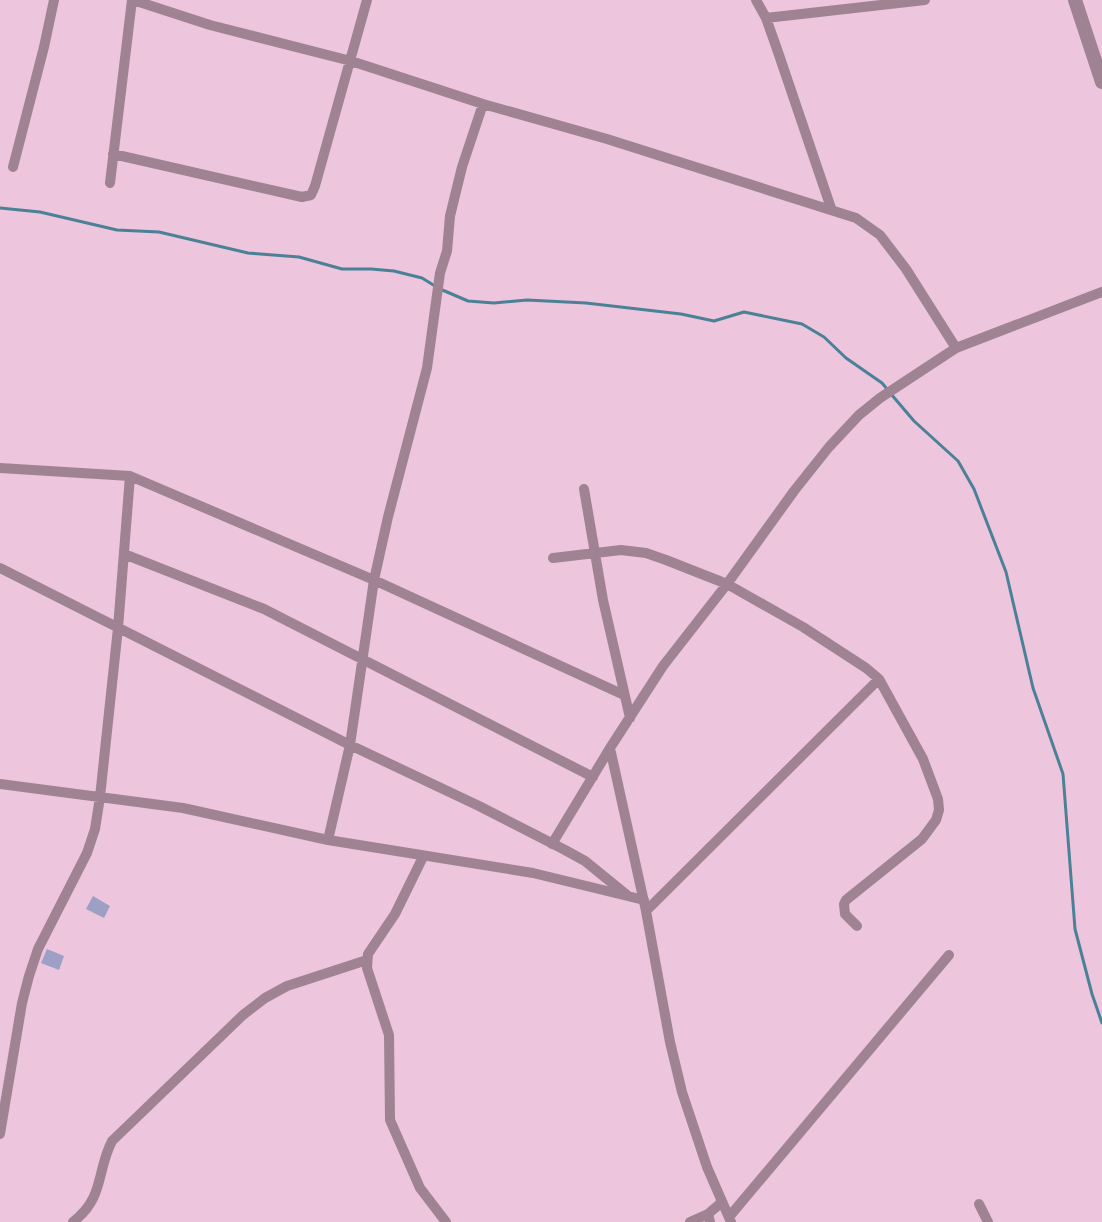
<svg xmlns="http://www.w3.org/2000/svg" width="1102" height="1222" font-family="'DM Sans',sans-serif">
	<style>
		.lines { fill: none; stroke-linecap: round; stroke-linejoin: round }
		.stream { stroke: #4b8197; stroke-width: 3 }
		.building { fill: #9e9fc5 }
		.minor { stroke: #9f8393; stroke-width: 10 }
		.tertiary { stroke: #9f8393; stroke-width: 14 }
	</style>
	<rect width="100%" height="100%" fill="#edc5dc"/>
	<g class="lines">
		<path class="stream" d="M0,208L40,212L117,230L159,232L248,253L299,257L342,269H371L394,271L422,278L435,286
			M440,289L468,301L494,303L527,300L586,303L681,314L714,321L744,312L802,324L824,337L846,358L882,383L887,389
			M891,394L914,421L958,461L974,489L1006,572L1033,688L1063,774L1075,929L1092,994L1102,1023"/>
	</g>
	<path class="building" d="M93,896L110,906L104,918L86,909Z
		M47,949L64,956L59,970L41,963Z"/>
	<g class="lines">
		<path class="minor" d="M133,0L210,25L351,61L483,104L607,139L856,218L880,235L906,269L956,348
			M756,0L766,18L778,52L831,208
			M766,18L925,0
			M113,154L302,197L311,195L315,186L367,0
			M13,167L44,47L54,0
			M110,183L132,0
			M0,468L130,476L374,580L624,695
			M584,489L603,600L630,718
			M124,554L264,609L593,777
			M553,558L621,550L646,553L666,560L727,584L803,627L866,668L879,679L923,759L938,799L939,810L936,820L922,839L846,900L844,904L845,914L857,926
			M0,568L350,745L479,806L565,850L585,861L628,896
			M610,748L646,911L670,1042L682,1092L707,1167L731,1222
			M0,784L183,808L328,840L533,873L644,900
			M328,840L350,745L374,580L388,517L427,368L440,273L447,251L450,216L462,167L483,104
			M552,844L610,748L663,666L727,584L794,491L829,447L859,415L880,398L956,348L1102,292
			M423,857L395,914L368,954L367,968L389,1035L390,1120L420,1188L446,1222
			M646,911L879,679
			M0,1134L22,1003L29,976L38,949L87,853L95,829L100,797L118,628L130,476
			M979,1204L988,1222
			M729,1217L949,955
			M73,1222C105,1197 96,1172 112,1141L243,1015L265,998L287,986L367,960
			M690,1222L708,1214
			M710,1222L708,1214L722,1202"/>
		<path class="tertiary" d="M1075,0L1102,82"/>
	</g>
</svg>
